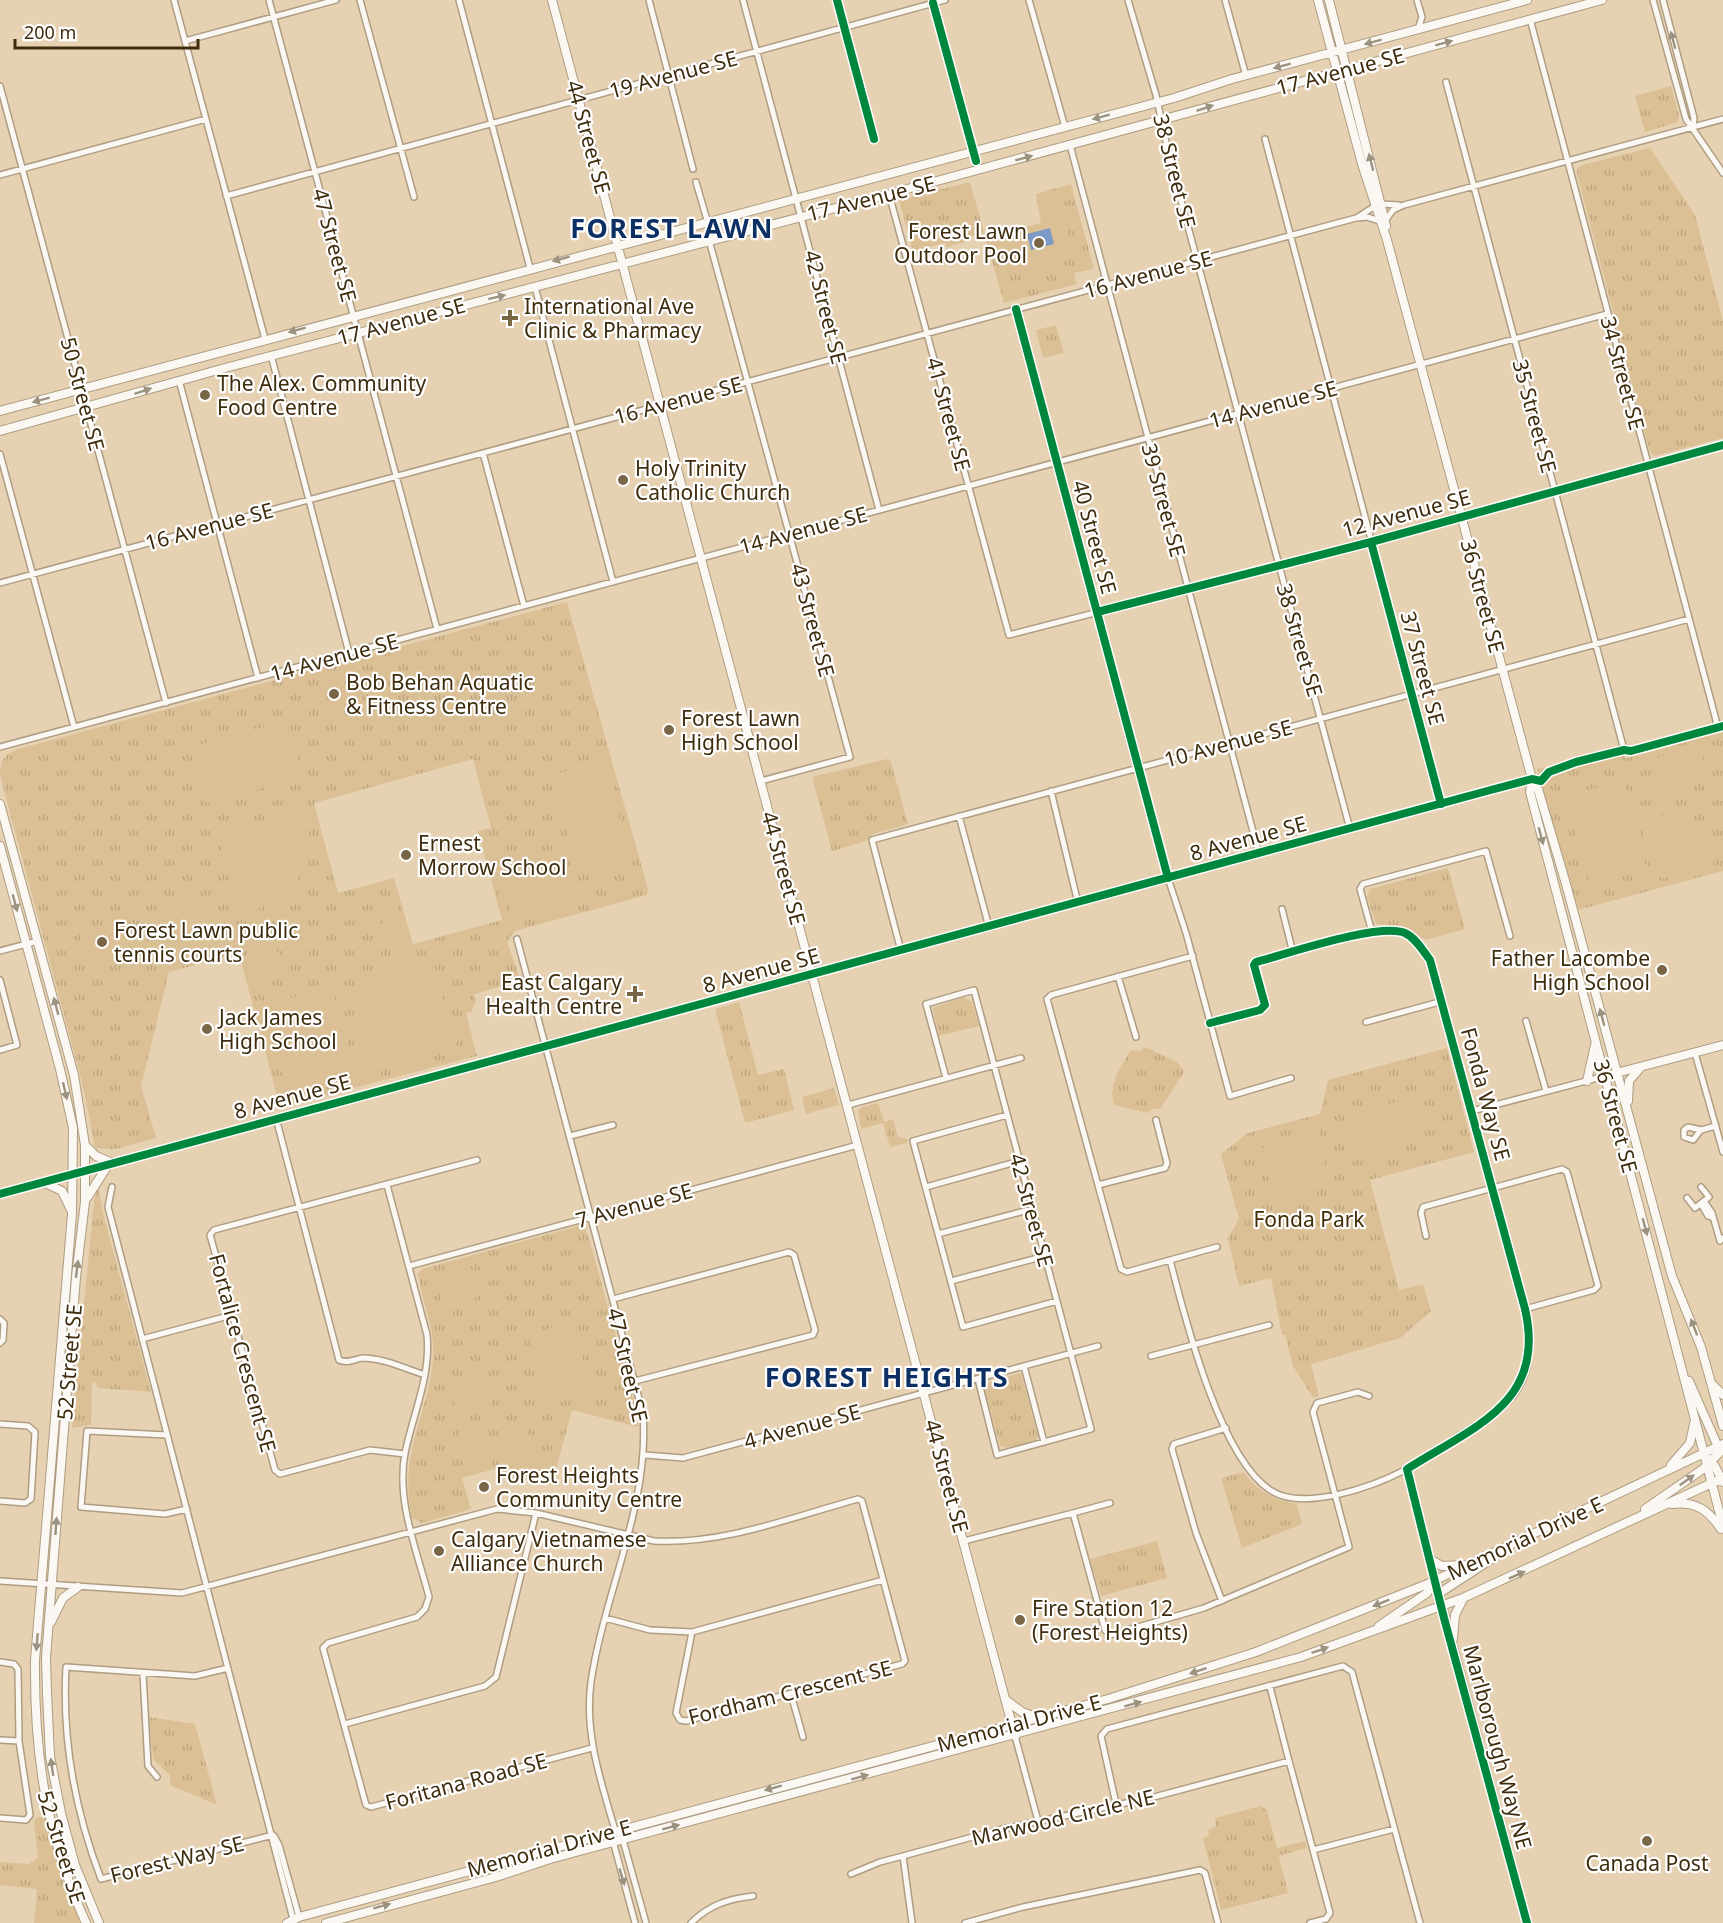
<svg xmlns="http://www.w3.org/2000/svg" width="1723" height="1923" font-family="'Noto Sans',sans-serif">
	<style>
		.grass { fill: url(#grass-tufts); fill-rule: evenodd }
		.pitch { fill: #dbc095 }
		.water { fill: url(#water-ripples) }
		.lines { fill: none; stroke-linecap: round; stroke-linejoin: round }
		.street-casing { stroke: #ae9d82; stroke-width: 8 }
		.secondary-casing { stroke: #ae9d82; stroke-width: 10 }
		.street { stroke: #fbf8f4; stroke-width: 5 }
		.secondary { stroke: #fbf8f4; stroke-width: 8 }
		.cycleway-casing { stroke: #fefefe; stroke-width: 11 }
		.cycleway { stroke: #00873e; stroke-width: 8 }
		.oneway { fill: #9c9280 }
		.poi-dot { fill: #796647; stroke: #fefefe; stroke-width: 2 }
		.labels { text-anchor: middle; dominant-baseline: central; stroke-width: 4.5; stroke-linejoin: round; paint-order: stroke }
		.street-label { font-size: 21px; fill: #3e2c0d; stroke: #fefefe }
		.poi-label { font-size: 21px; fill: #3e2c0d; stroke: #fefefe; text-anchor: start }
		.park-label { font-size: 21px; fill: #422c01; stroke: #fefefe }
		.district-label { font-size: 27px; font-weight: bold; letter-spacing: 1.5px; fill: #0c3063; stroke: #fefefe }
	</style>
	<defs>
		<pattern id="grass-tufts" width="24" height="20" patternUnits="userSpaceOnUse" patternTransform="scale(1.5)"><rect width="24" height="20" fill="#dbc095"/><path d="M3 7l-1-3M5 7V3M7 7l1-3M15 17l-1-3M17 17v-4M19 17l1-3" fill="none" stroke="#bda57f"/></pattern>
		<pattern id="water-ripples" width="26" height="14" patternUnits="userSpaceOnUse" patternTransform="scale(1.5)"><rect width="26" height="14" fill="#7c9ac6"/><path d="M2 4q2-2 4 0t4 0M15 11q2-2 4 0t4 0" fill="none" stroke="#677e9f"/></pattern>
	</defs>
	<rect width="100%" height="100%" fill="#e6d2b3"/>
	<path class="grass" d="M1671,86L1679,116L1678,122L1645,132L1635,96Z
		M1650,148L1695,215L1723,321V438L1655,456L1650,452L1577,174V169L1582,165Z
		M970,182L984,232L988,236L1041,223L1036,194L1071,184L1094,269L1074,273L1077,284L1004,303L984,233L964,238L965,242L947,247L945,243L913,251L899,200Z
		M1056,325L1064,353L1043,358L1036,330Z
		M567,602L648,889L647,895L515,931L507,942L521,981L474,994L476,1001L471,1012L466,1013L477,1056L280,1107L239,954L169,972L141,1086L156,1138L116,1149L95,1148L84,1090L0,775C0,760 5,754 18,749ZM473,759L491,828L478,831L502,920L413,944L394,878L338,893L314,803Z
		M1723,732V871L1578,910L1537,769L1572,760L1578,766L1618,755L1627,758Z
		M887,759L891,762L908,824L873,834L866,841L832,851L812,777Z
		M1448,868L1465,929L1426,940L1404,928L1376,924L1367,897L1370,889Z
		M963,997L972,1002L979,1026L939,1036L933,1008Z
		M739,1002L758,1075L784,1069L794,1110L745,1123L715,1009Z
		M1145,1047L1177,1062L1185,1071L1160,1109H1152L1148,1113L1114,1105C1108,1083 1120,1069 1131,1050L1140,1051Z
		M1447,1048L1474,1152L1370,1180L1399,1290L1423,1284L1431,1311L1400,1338L1311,1364L1319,1396L1313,1398L1293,1366L1285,1335H1282L1271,1278L1239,1286L1228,1238L1239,1219L1221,1154L1248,1133L1320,1114L1328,1080Z
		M834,1088L839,1105L806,1114L802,1097Z
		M878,1103L884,1122L893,1119L898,1137L908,1139L906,1143L890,1147L883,1123L861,1129L858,1111L862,1107Z
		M98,1186L104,1217L151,1392L98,1388L95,1382H92L91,1425L72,1428L94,1201Z
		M578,1226L585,1229L588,1235L633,1397L638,1427L572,1410L552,1485L517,1478L502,1479L498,1468L462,1478L471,1509L422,1523L412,1518C398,1454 427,1419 433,1360C436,1330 422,1303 418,1274L422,1269Z
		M1021,1373L1038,1437L1035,1441L1006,1448L1000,1445L983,1384Z
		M1244,1472C1256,1491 1276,1501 1297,1504L1302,1524L1242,1548L1221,1478Z
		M1157,1541L1167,1578L1101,1596L1090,1559Z
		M149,1717L195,1724L217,1805L170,1785V1775L153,1759Z
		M1260,1806L1267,1810L1277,1848L1305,1841L1307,1848L1279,1856L1288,1893L1221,1910L1203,1838L1209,1835L1208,1830L1216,1826L1215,1818Z
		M44,1816L62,1878L81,1923H34L37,1889L0,1885V1862L29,1864L38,1858L34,1822L36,1818Z"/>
	<path class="pitch" d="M1058,205L1072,246L1070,247L1071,253L1044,261L1046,270L1022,275L1016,268L1018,263L1012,259L1005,234L1012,232L1016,234L1045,226L1040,209Z
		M287,721L302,777L206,804L190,747Z
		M1700,746L1709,779L1657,793L1648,760Z
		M605,761L630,858L578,872L553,775Z
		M1623,780L1647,870L1590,885L1566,796Z
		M1673,813C1704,820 1707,836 1714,865L1662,879L1653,874L1640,822Z
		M300,814C315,879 297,893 240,917L219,840L224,834Z
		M517,857C553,863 563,870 576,905L518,921L511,916L499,861Z
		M215,897L230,952C222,955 211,960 203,960C176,960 163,934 155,913Z
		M396,918L403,921L409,941L384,948C369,934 377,920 396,918Z
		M117,921L126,953L87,963L79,932Z
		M263,949H274L281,955L283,964L279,978L259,983L256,981L250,958Z
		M431,954L452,1034L456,1033L458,1041L451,1053L443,1055L442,1051L362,1073C340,1003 360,971 431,954Z
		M332,987L355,1076L287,1093L264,1005Z
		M1415,1097L1426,1137L1355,1156L1345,1116Z
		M1318,1130C1333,1180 1325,1190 1276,1204L1261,1153L1265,1144Z
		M470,1266C487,1291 474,1319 443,1306L436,1279L439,1274Z
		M573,1322L592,1394L546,1406L528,1334Z
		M474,1374L485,1378C492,1390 495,1397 489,1411L462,1417L457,1414L449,1383L460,1376Z
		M480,1424L483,1426L492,1465L490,1469L472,1473L469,1471L459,1432L462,1428Z
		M519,1429C536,1435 542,1450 534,1466L507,1472L503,1470L495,1438L505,1431Z"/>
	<path class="water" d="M1050,228L1054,244L1031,250L1027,234Z"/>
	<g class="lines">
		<defs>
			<path id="street" d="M174,0L265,339
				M269,0L437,629
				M360,0L414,197
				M459,0L530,268
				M649,0L693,169
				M743,0L879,510
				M837,0L874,139
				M1029,0L1065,127
				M1128,0L1156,95L1169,156L1350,829
				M1225,0L1246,76
				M1417,0L1422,17L1418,29
				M1653,0L1686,119L1723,173
				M1663,0L1694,118L1693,127
				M932,2L976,161
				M185,41L336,0
				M1446,82L1624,750L1631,751L1706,732L1716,727V720L1530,19
				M0,86L166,703
				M1265,139L1441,804
				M1070,145L1259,854
				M0,175L206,119
				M696,182L707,220
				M889,194L1009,635L1371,542L1723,445
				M226,196L945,0
				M1381,204L1399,205
				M1358,217L1375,206
				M1385,221L1393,210L1404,205L1723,119
				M709,240L850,757L761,781
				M535,287L613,582
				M1016,309L1137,768L1168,878L1186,933L1230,1096L1291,1078
				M271,355L349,653
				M179,380L258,678
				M483,453L524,606
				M0,454L74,727
				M0,583L1356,218L1367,217L1380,221
				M0,747L1607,314
				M1051,791L1078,903
				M959,816L989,927
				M1282,909L1293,953
				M1372,932L1360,889L1363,884L1486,851L1510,936
				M517,939L643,1414C650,1505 604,1593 591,1682C584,1733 601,1782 615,1830L623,1840L646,1923
				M0,951L38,941
				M901,951L872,840L1689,619
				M1193,956L1051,995L1047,999L1121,1269L1127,1272L1170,1260C1185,1318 1219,1456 1270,1490C1303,1512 1372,1487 1405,1470C1423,1461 1441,1448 1458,1436C1477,1425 1499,1413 1513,1396C1533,1370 1532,1339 1525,1309L1430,960C1423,951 1416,938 1405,933C1380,922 1287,954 1256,962L1254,965L1265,1005L1260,1010L1210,1023
				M1118,976L1136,1037
				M0,980L17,1045L0,1050
				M1526,1021L1546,1091
				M1366,1022L1443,1001
				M1695,1053L1723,1152
				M946,1078L926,1004L974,990L1091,1429L997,1455L978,1379
				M848,1105L1021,1058
				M1472,1111L1605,1076
				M1007,1115L913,1141L963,1327L1057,1301
				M276,1118L339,1360C348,1364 354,1359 363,1358C383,1358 406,1369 425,1375
				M1701,1130L1693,1140L1684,1137V1130L1688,1127L1701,1130L1716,1126
				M570,1136L613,1125
				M387,1185L427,1335C431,1376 413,1414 405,1453C396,1501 417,1551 429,1597L425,1609L417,1617L328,1643L323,1648L366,1805L371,1807L592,1748
				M1098,1185L1165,1168L1167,1163L1156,1120
				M112,1187L108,1207L293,1919
				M926,1187L1019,1161
				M1687,1198L1695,1208L1709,1197L1701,1187
				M1701,1204L1708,1216L1712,1217
				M1702,1205L1706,1204L1712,1213L1720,1241L1723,1238
				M938,1234L1032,1209
				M1426,1236L1421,1213L1423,1207L1562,1169L1567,1172L1598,1286L1594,1290L1525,1309
				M1170,1260L1217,1247
				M409,1266L858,1145
				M951,1281L1045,1256
				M613,1299L789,1252L794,1255L815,1330L813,1335L635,1381
				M0,1319L4,1323L3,1340L0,1343
				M142,1339L232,1315
				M1151,1356L1269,1325
				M1024,1366L1044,1442
				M0,1424L28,1426L35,1432L31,1499L25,1503L0,1501
				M167,1435L87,1431L81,1507L165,1514L187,1509
				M405,1454L370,1450L280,1474L275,1470L210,1235L214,1230L477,1160
				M645,1455L683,1458L1098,1346
				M1407,1469L1435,1580
				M1073,1513L1110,1503
				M964,1541L1073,1513L1105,1630L1110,1635L1204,1608L1349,1547L1313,1412L1317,1403L1358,1392L1369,1396
				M0,1581L182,1593L497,1509L536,1513L654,1541C723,1545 792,1517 858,1499L862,1501L905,1661L902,1664L686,1721L680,1720L676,1713L692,1632
				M1222,1601L1196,1533L1172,1449L1174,1444L1226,1428
				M605,1618L650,1630L692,1632L883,1580
				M0,1662L14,1664L18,1669L19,1741L30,1815L26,1820L0,1818
				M228,1668L195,1676L66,1667C62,1740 75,1811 101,1879L273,1835
				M143,1674L148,1766L157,1777
				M1270,1687L1289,1761
				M791,1694L803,1737
				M345,1724L485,1686L496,1677L536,1513
				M1015,1736L1038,1821
				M0,1740L19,1741
				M1116,1804L1101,1736L1107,1729L1343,1666L1352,1672L1420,1923
				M274,1836L279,1845L299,1917
				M613,1841L635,1923
				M1313,1850L1394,1829
				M851,1874L880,1862L903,1856
				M691,1923C709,1905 728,1899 753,1896
				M912,1923L903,1856L998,1830L1154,1797L1289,1761L1330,1913L1326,1919L1310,1923
				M965,1923L1023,1907L1200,1870L1205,1873L1218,1923"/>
			<path id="secondary" d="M552,0L1015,1736
				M1318,0L1362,164L1387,240L1532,779L1538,789L1566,884L1672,1276L1701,1347L1723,1426
				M1329,0L1386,226
				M0,411L1174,98L1232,79L1527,0
				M0,431L225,368L889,194L1602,0
				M1532,779L1530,792L1723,1526
				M0,804L74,1075L85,1145V1202L76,1277L56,1530L46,1658L47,1693L50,1756L61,1813L75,1865L99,1923
				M0,846L60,1069L73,1128L72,1214L35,1660C34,1755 46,1835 86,1923
				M1605,1076L1723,1045
				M1587,1081L1595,1045
				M1628,1101L1629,1081L1641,1067
				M85,1145L96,1156L112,1163
				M43,1182L62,1191L71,1210
				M0,1194L1532,779
				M87,1198L108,1165
				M1689,1381L1719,1449
				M1712,1384L1723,1395
				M1711,1459L1723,1482
				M1671,1465L1690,1443L1695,1419
				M1672,1504C1696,1501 1708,1510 1721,1529
				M1645,1509L1703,1469L1723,1449
				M1429,1559L1442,1566L1463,1565
				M1435,1580L1527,1923
				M1438,1594L1501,1553
				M51,1622L63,1598L78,1587
				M1379,1626L1427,1593L1434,1581
				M1453,1639L1455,1615L1463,1599
				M1006,1700L1022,1712L1038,1718
				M287,1923L299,1917L1108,1699L1256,1652L1425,1585L1723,1444
				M326,1923L496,1877L550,1859L1301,1657L1463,1598L1723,1478"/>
		</defs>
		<use href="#street" class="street-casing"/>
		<use href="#secondary" class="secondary-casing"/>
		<use href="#street" class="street"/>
		<use href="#secondary" class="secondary"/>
		<defs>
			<path id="cycleway" d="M837,0L874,139
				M933,3L976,161
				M1016,309L1168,878
				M1371,542L1441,804
				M1097,612L1371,542L1723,445
				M1210,1023L1260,1010L1265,1005L1254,965L1256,962C1287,954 1380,922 1405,933C1416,938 1423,951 1430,960L1525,1309C1547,1403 1473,1427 1407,1469L1444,1618L1527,1923
				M0,1194L1487,791L1532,779L1541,781L1549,772L1576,762L1624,750L1631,751L1723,726"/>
		</defs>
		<use href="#cycleway" class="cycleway-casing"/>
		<use href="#cycleway" class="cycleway"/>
	</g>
	<defs><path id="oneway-solid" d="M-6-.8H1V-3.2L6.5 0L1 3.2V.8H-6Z" transform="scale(1.5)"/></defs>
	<g class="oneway">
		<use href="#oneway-solid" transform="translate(1673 40) rotate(-105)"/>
		<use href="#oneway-solid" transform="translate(1373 42) rotate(165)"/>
		<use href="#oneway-solid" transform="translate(1444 43) rotate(-15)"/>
		<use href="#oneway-solid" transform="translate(1282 66) rotate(165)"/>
		<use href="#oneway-solid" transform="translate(1205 108) rotate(-18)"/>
		<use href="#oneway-solid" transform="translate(1101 117) rotate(165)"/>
		<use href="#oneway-solid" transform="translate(1024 158) rotate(-15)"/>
		<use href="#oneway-solid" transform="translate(1371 162) rotate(-104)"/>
		<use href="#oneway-solid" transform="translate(561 259) rotate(165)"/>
		<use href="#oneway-solid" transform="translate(497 297) rotate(-14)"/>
		<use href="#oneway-solid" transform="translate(297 330) rotate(165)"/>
		<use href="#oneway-solid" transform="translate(143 391) rotate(-18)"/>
		<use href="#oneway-solid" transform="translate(41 400) rotate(165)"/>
		<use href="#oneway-solid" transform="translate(1541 836) rotate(75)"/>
		<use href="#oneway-solid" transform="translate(15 903) rotate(75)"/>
		<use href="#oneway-solid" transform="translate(56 1006) rotate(-105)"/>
		<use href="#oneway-solid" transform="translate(1602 1017) rotate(-105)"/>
		<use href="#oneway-solid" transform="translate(65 1091) rotate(77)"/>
		<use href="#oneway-solid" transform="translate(1645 1227) rotate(75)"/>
		<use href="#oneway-solid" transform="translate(77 1269) rotate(-83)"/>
		<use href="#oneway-solid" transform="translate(1694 1327) rotate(-111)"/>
		<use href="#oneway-solid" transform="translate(1687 1480) rotate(-35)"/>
		<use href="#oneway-solid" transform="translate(56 1526) rotate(-86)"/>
		<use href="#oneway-solid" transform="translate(1517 1575) rotate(-24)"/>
		<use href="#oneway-solid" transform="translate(1381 1603) rotate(158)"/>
		<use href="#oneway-solid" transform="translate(37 1642) rotate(95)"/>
		<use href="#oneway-solid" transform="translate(1320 1650) rotate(-19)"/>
		<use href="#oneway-solid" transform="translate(1198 1671) rotate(162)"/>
		<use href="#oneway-solid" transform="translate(1133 1704) rotate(-15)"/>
		<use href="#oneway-solid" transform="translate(52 1767) rotate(-98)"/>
		<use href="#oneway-solid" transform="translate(860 1777) rotate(-15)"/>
		<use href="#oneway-solid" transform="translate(773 1788) rotate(165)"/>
		<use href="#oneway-solid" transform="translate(671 1827) rotate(-15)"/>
		<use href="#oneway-solid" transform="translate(622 1877) rotate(74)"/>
		<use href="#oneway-solid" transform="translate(382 1906) rotate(-15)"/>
	</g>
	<g class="poi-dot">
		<circle cx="1039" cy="243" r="6"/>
		<path d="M507 309h6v6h6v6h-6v6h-6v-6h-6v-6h6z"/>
		<circle cx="205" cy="395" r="6"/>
		<circle cx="623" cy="480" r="6"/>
		<circle cx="334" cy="694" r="6"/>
		<circle cx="669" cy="730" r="6"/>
		<circle cx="406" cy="855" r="6"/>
		<circle cx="102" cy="942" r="6"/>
		<circle cx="1662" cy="970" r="6"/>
		<path d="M632 985h6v6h6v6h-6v6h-6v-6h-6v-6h6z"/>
		<circle cx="207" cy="1029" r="6"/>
		<circle cx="484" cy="1487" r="6"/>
		<circle cx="439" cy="1551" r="6"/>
		<circle cx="1020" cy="1620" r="6"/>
		<circle cx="1647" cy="1841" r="6"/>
	</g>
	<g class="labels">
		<g class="street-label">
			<text transform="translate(1340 71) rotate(-15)">17 Avenue SE</text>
			<text transform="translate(673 74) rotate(-15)">19 Avenue SE</text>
			<text transform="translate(589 137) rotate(75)">44 Street SE</text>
			<text transform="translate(1175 171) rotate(76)">38 Street SE</text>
			<text transform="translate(871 198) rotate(-14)">17 Avenue SE</text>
			<text transform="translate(335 245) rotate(75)">47 Street SE</text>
			<text transform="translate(1148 274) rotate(-15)">16 Avenue SE</text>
			<text transform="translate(826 307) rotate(76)">42 Street SE</text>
			<text transform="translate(401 321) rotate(-15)">17 Avenue SE</text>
			<text transform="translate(1623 373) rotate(75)">34 Street SE</text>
			<text transform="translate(83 394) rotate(75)">50 Street SE</text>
			<text transform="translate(678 400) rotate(-15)">16 Avenue SE</text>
			<text transform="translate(1273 404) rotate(-15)">14 Avenue SE</text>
			<text transform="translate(949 414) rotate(75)">41 Street SE</text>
			<text transform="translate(1535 416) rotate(75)">35 Street SE</text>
			<text transform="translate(1164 500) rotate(75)">39 Street SE</text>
			<text transform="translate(1406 513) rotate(-15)">12 Avenue SE</text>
			<text transform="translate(209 526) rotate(-15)">16 Avenue SE</text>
			<text transform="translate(803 530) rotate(-15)">14 Avenue SE</text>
			<text transform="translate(1095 537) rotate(75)">40 Street SE</text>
			<text transform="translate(1483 596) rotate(75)">36 Street SE</text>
			<text transform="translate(813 620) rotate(75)">43 Street SE</text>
			<text transform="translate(1300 640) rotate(74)">38 Street SE</text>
			<text transform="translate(334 657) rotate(-15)">14 Avenue SE</text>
			<text transform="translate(1423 668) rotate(75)">37 Street SE</text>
			<text transform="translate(1228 743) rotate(-15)">10 Avenue SE</text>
			<text transform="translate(1248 838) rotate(-15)">8 Avenue SE</text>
			<text transform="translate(784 868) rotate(75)">44 Street SE</text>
			<text transform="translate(761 970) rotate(-15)">8 Avenue SE</text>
			<text transform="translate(1486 1094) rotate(75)">Fonda Way SE</text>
			<text transform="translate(292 1096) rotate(-15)">8 Avenue SE</text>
			<text transform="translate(1616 1116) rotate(75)">36 Street SE</text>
			<text transform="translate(634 1205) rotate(-15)">7 Avenue SE</text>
			<text transform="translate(1032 1210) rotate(75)">42 Street SE</text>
			<text transform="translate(243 1353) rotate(75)">Fortalice Crescent SE</text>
			<text transform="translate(69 1362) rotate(-85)">52 Street SE</text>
			<text transform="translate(628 1365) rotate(77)">47 Street SE</text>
			<text transform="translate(802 1426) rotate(-15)">4 Avenue SE</text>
			<text transform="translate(947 1476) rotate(75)">44 Street SE</text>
			<text transform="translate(1525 1538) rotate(-25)">Memorial Drive E</text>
			<text transform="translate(790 1692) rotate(-14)">Fordham Crescent SE</text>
			<text transform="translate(1019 1723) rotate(-15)">Memorial Drive E</text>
			<text transform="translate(1498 1747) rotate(75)">Marlborough Way NE</text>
			<text transform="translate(466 1781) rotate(-15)">Foritana Road SE</text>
			<text transform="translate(1063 1817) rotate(-13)">Marwood Circle NE</text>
			<text transform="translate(62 1847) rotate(73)">52 Street SE</text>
			<text transform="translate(549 1848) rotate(-15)">Memorial Drive E</text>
			<text transform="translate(177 1859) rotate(-14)">Forest Way SE</text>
		</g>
		<g class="poi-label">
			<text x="1027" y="231" text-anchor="end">Forest Lawn<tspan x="1027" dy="24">Outdoor Pool</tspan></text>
			<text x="524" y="306">International Ave<tspan x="524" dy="24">Clinic &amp; Pharmacy</tspan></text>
			<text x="217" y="383">The Alex. Community<tspan x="217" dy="24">Food Centre</tspan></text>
			<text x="635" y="468">Holy Trinity<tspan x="635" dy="24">Catholic Church</tspan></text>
			<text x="346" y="682">Bob Behan Aquatic<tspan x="346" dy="24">&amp; Fitness Centre</tspan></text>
			<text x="681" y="718">Forest Lawn<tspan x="681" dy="24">High School</tspan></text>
			<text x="418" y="843">Ernest<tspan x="418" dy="24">Morrow School</tspan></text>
			<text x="114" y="930">Forest Lawn public<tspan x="114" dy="24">tennis courts</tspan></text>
			<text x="1650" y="958" text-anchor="end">Father Lacombe<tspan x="1650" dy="24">High School</tspan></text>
			<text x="622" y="982" text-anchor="end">East Calgary<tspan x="622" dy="24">Health Centre</tspan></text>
			<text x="219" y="1017">Jack James<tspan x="219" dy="24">High School</tspan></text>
			<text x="496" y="1475">Forest Heights<tspan x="496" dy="24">Community Centre</tspan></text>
			<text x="451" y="1539">Calgary Vietnamese<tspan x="451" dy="24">Alliance Church</tspan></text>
			<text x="1032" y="1608">Fire Station 12<tspan x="1032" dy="24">(Forest Heights)</tspan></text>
			<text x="1647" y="1863" text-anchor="middle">Canada Post</text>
		</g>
		<g class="park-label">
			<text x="1309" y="1219">Fonda Park</text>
		</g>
		<g class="district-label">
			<text x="672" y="227">FOREST LAWN</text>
			<text x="887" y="1376">FOREST HEIGHTS</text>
		</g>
	</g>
	<path d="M15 39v9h183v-9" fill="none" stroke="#3e2c0d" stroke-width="3"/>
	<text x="24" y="39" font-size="18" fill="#3e2c0d" stroke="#fefefe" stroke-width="4.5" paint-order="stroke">200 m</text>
</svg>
